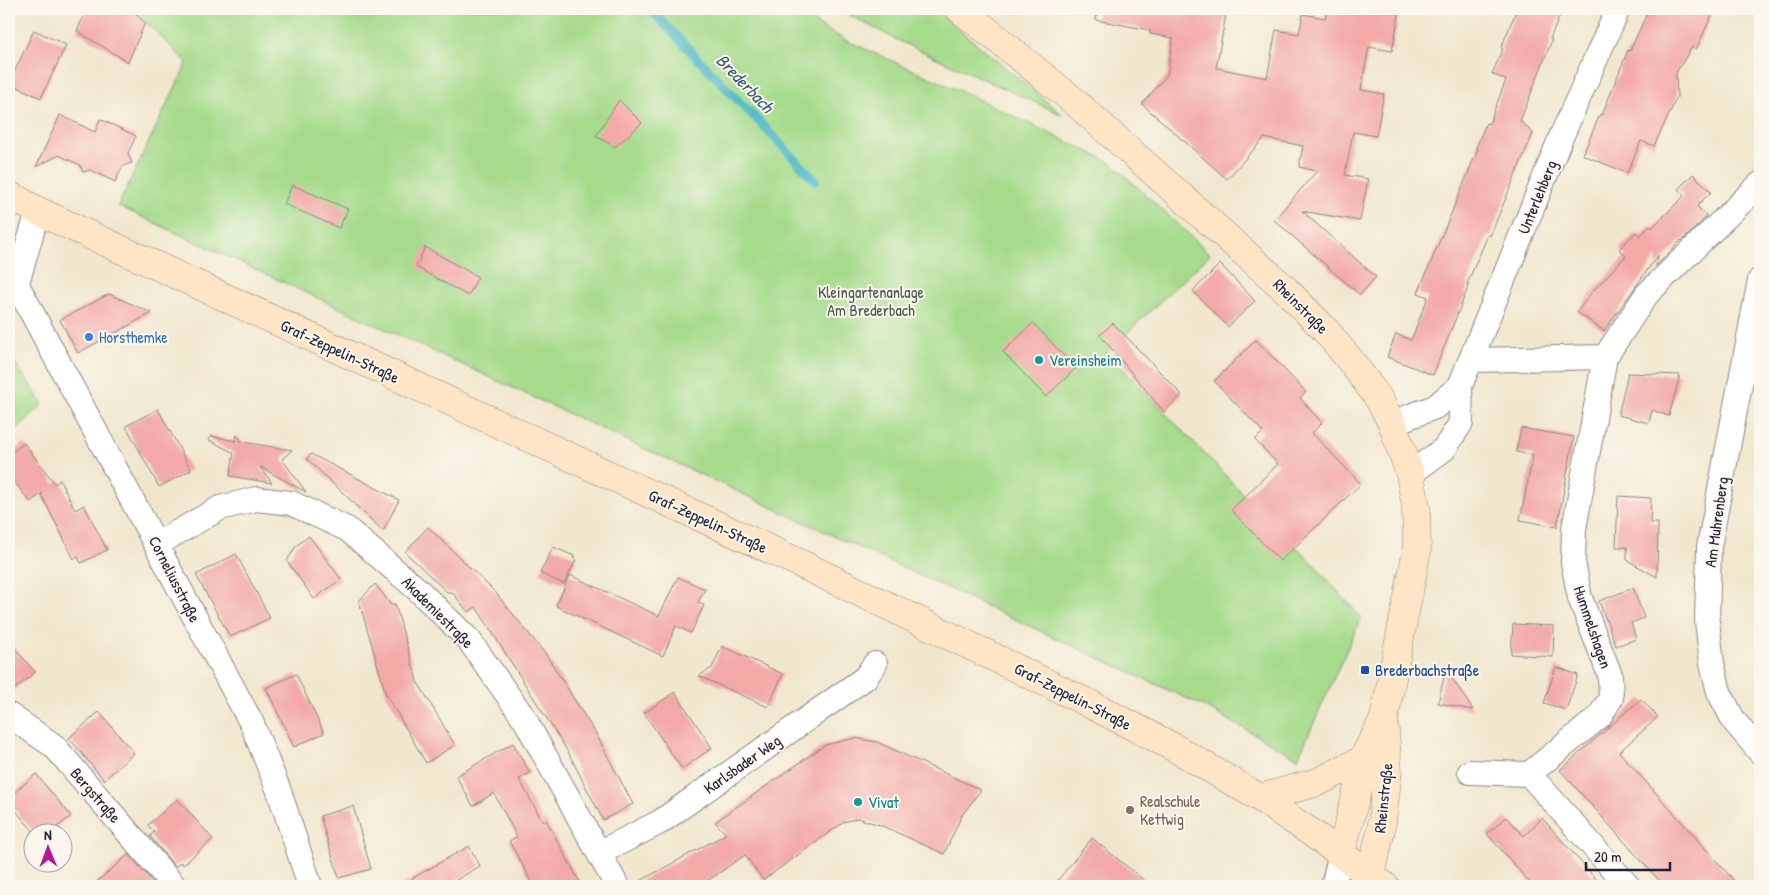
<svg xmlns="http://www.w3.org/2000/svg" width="1769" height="895" font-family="'Patrick Hand',sans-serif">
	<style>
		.green { fill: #a6db8c; stroke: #647e64 }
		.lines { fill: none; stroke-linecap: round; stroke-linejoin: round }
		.stream { stroke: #49b6c5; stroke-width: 9 }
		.building { fill: #f3aaa7 }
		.street-casing { stroke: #8a8484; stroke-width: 26 }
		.secondary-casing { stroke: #8a8484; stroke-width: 29 }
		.street { stroke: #fff; stroke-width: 24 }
		.secondary { stroke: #fde5c5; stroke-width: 28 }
		.shop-dot { fill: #3f7fe0; stroke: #fbf7ec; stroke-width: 2 }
		.culture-dot { fill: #0f9aa8; stroke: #fbf7ec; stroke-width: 2 }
		.transit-dot { fill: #1a4fb4; stroke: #fbf7ec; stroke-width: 2 }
		.education-dot { fill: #8d6e63; stroke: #fbf7ec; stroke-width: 2 }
		.labels { text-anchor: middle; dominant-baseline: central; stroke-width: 4; stroke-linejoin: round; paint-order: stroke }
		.street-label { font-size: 16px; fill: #22223b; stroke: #fbf7ec }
		.park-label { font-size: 16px; fill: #4a5a53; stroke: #fbf7ec }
		.shop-label { font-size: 16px; fill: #366cbe; stroke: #fbf7ec; text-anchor: start }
		.culture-label { font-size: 16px; fill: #0d838f; stroke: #fbf7ec; text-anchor: start }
		.transit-label { font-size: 16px; fill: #164399; stroke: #fbf7ec; text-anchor: start }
		.education-label { font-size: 16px; fill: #785e54; stroke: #fbf7ec; text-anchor: start }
		.water-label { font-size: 18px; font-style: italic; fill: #325d72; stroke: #fbf7ec }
	</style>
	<rect width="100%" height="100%" fill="#fbf7ec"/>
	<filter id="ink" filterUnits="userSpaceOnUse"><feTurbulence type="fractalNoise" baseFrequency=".02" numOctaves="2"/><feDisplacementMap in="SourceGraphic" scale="10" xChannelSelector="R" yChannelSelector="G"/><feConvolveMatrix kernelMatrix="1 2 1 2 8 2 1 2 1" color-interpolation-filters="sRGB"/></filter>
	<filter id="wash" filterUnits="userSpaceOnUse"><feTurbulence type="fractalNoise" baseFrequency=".0096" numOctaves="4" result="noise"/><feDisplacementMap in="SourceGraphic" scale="20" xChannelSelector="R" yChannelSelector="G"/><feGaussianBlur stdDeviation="1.12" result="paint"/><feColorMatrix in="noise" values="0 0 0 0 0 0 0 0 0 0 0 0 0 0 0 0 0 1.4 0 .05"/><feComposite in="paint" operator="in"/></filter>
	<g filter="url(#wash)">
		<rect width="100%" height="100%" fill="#f1e7cd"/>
		<path class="green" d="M133,9H796L815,23L847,41L965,93L1110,162L1210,254L1107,352L1266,518L1311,561L1361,618L1298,758L1203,706L118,206L187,63Z
			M838,9H934L1063,115L895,39Z
			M9,353L43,405L9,436Z"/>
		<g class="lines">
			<path class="stream" d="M650,9L816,181"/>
		</g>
		<g id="blocks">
			<path class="building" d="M87,9H131L145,23L128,62L77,31Z
				M1097,9H1227L1216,68L1267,78L1276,30L1299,34L1303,14L1325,18L1327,9H1400L1392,51L1369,47L1361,90L1384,94L1376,136L1353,132L1345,175L1368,179L1360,221L1302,211L1376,277L1360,295L1274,220L1317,171L1299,167L1303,146L1264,138L1227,179L1142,104L1167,75L1173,38L1150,34V30L1096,20Z
				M1517,9H1560L1558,14L1560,15L1550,39L1552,40L1520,121L1533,133L1490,236L1488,235L1467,284L1469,285L1433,375L1387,357L1396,334L1411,340L1428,297L1418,293L1478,149L1476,148L1486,123L1489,124L1506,80L1492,74L1503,49L1501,48Z
				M1649,9H1715L1696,49L1692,47L1676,73L1677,97L1654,146L1641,141L1627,173L1583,155L1600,114L1602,115L1628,50L1630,51Z
				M34,30L66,45L41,98L9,83Z
				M619,100L642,123L615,147L596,136Z
				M60,115L95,132L100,119L136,136L128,153L132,163L123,166L115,182L90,170L83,172L80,165L59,155L36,167Z
				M1693,174L1711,192L1697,206L1707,216L1682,241L1681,240L1656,266L1658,255L1604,331L1577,312L1591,293L1626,256L1619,249L1636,232L1640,236L1650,226L1652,228L1684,196L1678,189Z
				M292,185L348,209L339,228L284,204Z
				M425,247L478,277L468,296L416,267Z
				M1220,264L1255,301L1228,327L1193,291Z
				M109,294L152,313L78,353L60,320Z
				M1033,323L1076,368L1046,397L1003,352Z
				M1113,323L1182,395L1164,412L1100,335Z
				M1256,340L1306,392L1300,398L1322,423L1312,433L1361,484L1280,561L1231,510L1278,464L1255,440L1263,432L1214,381Z
				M1628,373L1680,375L1669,416L1652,410L1649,423L1618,415Z
				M158,409L191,470L159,487L126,426Z
				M1521,428L1574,437L1557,527L1520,520L1533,455L1516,452Z
				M237,435L242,442L292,450L282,459L306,492L260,467L272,483L230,476L234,453L209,440L211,436L236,441Z
				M24,443L55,484L60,480L75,510L84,505L107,550L81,563L78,557L74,559L41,494L43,493L30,502L9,475V455Z
				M311,454L399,500L383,531L307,459Z
				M1618,496L1651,498L1650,523H1658L1657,577L1627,560V547H1616Z
				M428,527L495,592L547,656L596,734L633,804L603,820L568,752L476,607L468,612L452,592H447L405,552Z
				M309,536L341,579L314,599L287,561L296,546Z
				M553,547L574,556L573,558L576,560L564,584L540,573Z
				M236,554L270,618L230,637L196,575Z
				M570,575L659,616L678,577L705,589L698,602L704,605L691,633L676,626L663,656L556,606Z
				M375,584L391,605L395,604L417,681L455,745L426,763L386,694L359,601Z
				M1633,588L1644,618L1631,623L1636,639L1616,646L1599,601Z
				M1513,624L1554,626L1553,657L1511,654Z
				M9,641L35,672L9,694Z
				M722,646L783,674L768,707L699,676L712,668Z
				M1556,667L1578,675L1566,710L1544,703Z
				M1446,669L1473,710L1438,703Z
				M296,674L324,733L294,747L266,688Z
				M675,692L712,748L682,769L644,713Z
				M1641,699L1658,717L1619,752L1739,886H1664L1560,770Z
				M99,712L134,753L104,780L69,738Z
				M855,738L877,742L981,790L962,815L944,854L880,825L857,818L844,822L763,880L745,855L700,886H631L726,834L715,822L825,745Z
				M513,743L530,773L519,779L543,822L546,820L582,886H534L509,841L517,837L494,793L473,806L456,776Z
				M36,774L71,816L51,832H34L9,803V797Z
				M177,799L213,839L183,865L181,862L175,867L150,836L154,832L148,825Z
				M353,806L371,869L339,878L320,816Z
				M1506,817L1524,836L1542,818L1602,886H1533L1487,834Z
				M1092,838L1151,886H1053Z
				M469,846L480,866L446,886H399Z
				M129,854L154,884L152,886H92Z"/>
		</g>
	</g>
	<g filter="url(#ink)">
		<use href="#blocks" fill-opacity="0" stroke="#8a8484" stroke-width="1"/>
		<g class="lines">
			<defs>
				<path id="street" d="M9,270L252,724L279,791L310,886
					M1760,280L1709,547L1707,621L1712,663L1719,692L1734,721L1760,752
					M17,283L38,211
					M1472,360L1605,357L1647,294L1760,184
					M1392,423L1435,407L1460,386
					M1410,474L1444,449L1461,423L1460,386L1561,137L1618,9
					M157,544L220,508L256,499L291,503L347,529L417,589L469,640L524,718L617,886
					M9,715L54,746L174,886
					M1470,772L1529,774L1628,886
					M1529,774L1599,717L1611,698L1610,675L1580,598L1573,562L1574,529L1605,357
					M599,853L660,822L865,678L875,664
					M1333,886L1341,854"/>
				<path id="secondary" d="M960,9L1068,96L1284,288L1326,331L1350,360L1377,396L1392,423L1410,474L1416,507L1417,550L1384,719L1388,771L1381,830L1371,875
					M9,195L38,211L795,561L1082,700L1175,748L1260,798L1309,831L1385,886
					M1260,798L1318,782L1362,760
					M1341,854L1358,787L1362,760L1384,719"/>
			</defs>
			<use href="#street" class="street-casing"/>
			<use href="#secondary" class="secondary-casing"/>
			<use href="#street" class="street"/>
			<use href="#secondary" class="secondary"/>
		</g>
	</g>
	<circle class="shop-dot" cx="89" cy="337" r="5"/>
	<g class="culture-dot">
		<circle cx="1039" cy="360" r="5"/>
		<circle cx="858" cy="802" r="5"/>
	</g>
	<rect class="transit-dot" x="1360" y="665" width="10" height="10" rx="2.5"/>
	<circle class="education-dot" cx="1130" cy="810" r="5"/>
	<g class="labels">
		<g class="street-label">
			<text transform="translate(1537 197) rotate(-68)">Unterlehberg</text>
			<text transform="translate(1301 306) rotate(45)">Rheinstraße</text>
			<text transform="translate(340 351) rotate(25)">Graf-Zeppelin-Straße</text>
			<text transform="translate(708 521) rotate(25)">Graf-Zeppelin-Straße</text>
			<text transform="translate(1716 522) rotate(-82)">Am Muhrenberg</text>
			<text transform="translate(175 579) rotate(63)">Corneliusstraße</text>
			<text transform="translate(438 612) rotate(45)">Akademiestraße</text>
			<text transform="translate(1593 627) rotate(71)">Hummelshagen</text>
			<text transform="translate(1073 696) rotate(27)">Graf-Zeppelin-Straße</text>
			<text transform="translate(742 764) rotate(-35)">Karlsbader Weg</text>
			<text transform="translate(96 795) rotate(49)">Bergstraße</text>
			<text transform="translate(1383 798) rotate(-84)">Rheinstraße</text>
		</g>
		<g class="park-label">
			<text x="871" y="292">Kleingartenanlage<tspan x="871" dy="18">Am Brederbach</tspan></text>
		</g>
		<g class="shop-label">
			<text x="99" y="337">Horsthemke</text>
		</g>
		<g class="culture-label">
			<text x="1049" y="360">Vereinsheim</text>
			<text x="868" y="802">Vivat</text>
		</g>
		<g class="transit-label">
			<text x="1375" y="670">Brederbachstraße</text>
		</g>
		<g class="education-label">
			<text x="1140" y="801">Realschule<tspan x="1140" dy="18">Kettwig</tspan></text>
		</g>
		<g class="water-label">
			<text transform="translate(745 83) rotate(46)">Brederbach</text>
		</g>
	</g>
	<rect width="1769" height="895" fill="none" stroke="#fbf7ec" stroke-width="30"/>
	<g transform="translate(48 848) rotate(359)"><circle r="24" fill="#fbf7ec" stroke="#a4a2a5"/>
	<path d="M0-4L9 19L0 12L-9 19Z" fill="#b5179e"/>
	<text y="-8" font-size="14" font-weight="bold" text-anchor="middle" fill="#22223b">N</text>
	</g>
	<path d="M1586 862v8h84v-8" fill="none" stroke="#22223b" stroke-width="2.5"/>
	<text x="1594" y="862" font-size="15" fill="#22223b" stroke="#fbf7ec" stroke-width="4" paint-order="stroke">20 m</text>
</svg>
